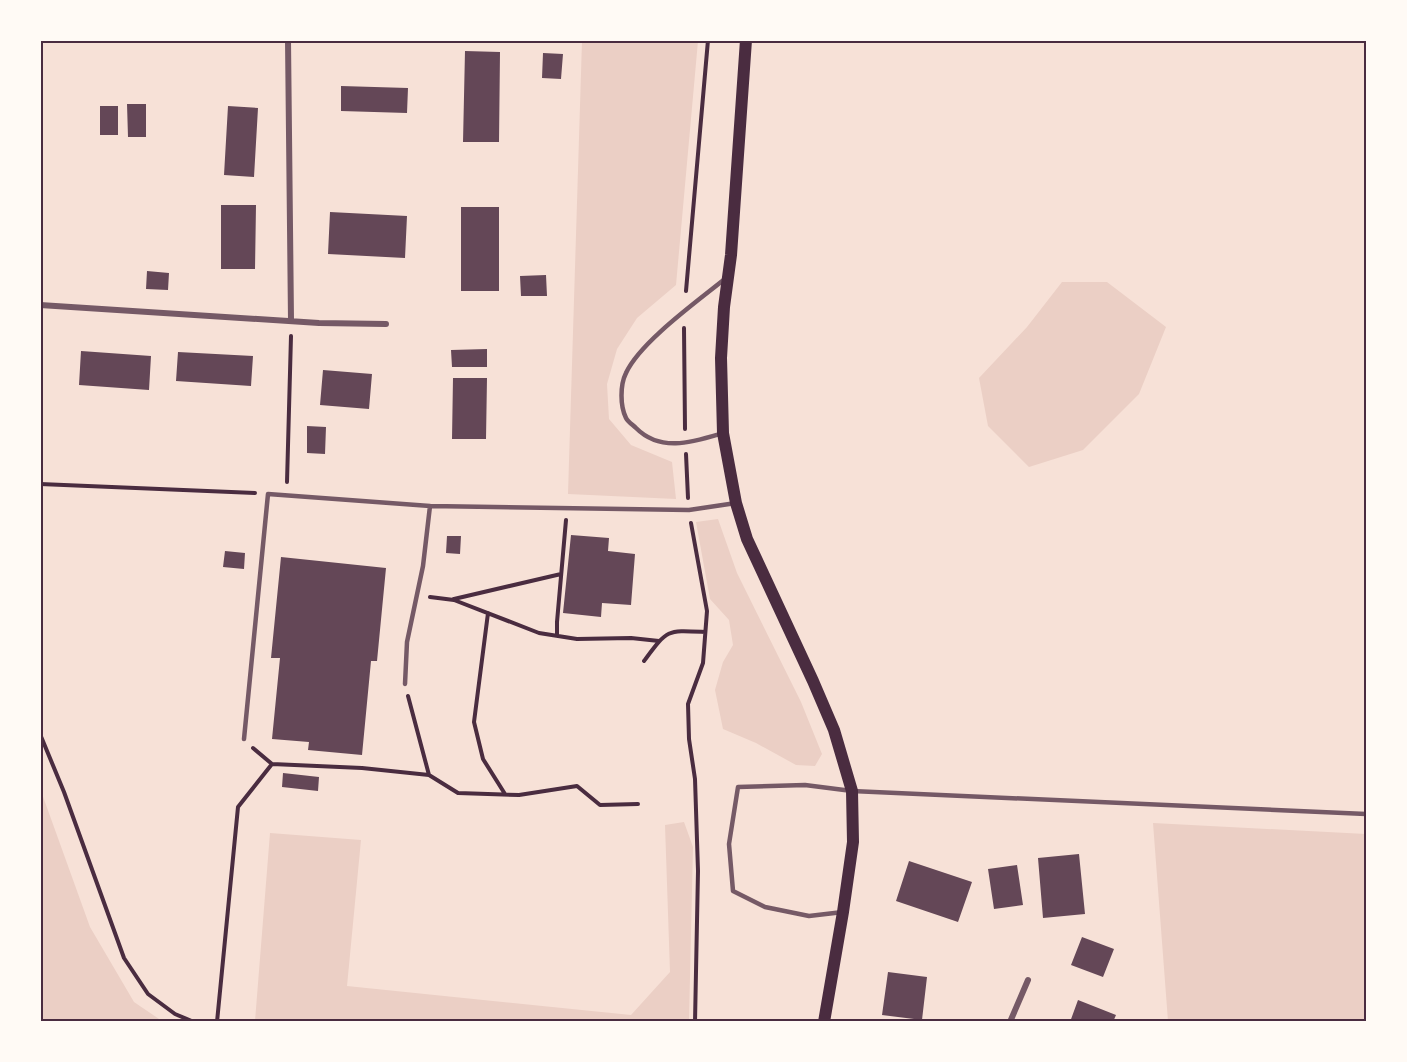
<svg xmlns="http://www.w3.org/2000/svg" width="1407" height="1062" font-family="'Titillium Web',sans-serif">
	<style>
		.green { fill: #ebcfc5 }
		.building { fill: #644757 }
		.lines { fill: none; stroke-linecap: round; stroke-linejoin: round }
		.path { stroke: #4a2c40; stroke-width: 4 }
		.service { stroke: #755966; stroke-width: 4.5 }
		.minor { stroke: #755966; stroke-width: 6 }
		.secondary { stroke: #4a2c40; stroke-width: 12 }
		.neatline { fill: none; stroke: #4a2c40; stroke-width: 2 }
	</style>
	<rect width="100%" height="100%" fill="#f7e1d7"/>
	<path class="green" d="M582,41H698L676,285L637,318L617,349L607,384L609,419L631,445L672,462L676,499L568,494Z
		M1062,282H1107L1166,327L1139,394L1083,450L1029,467L988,426L979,378L1027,327Z
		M718,519L737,573L801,702L822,754L815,766L796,765L756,743L723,729L715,690L723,662L733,645L729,620L710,599L696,522Z
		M41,791L90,927L134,1002L162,1021H41Z
		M684,822L693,847L689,1021H255L270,833L361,840L347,986L631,1015L670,972L665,825Z
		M1153,823L1366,834V1021H1168Z"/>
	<path class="building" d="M465,51L500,52L499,142H463Z
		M543,53L563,54L561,79L542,78Z
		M341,86L408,88L407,113L341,111Z
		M127,104H146V137H128Z
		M100,106H118V135H100Z
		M228,106L258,108L254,177L224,175Z
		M221,205H256L255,269H221Z
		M461,207H499V291H461Z
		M330,212L407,216L405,258L328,254Z
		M147,271L169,273L168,290L146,289Z
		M546,275L547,296H521L520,276Z
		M487,349V367H452L451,350Z
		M81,351L151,356L149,390L79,385Z
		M178,352L253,356L251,386L176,381Z
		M323,370L372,374L369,409L320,405Z
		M453,378H487L486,439H452Z
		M307,426L326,427L325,454L307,453Z
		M571,535L609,538L608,551L635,554L631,605L602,603L601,617L563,613Z
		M447,536H461L460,554L446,553Z
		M225,551L245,553L244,569L223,567Z
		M281,557L386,568L377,661H371L362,755L308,750L309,742L272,739L280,658H271Z
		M283,773L319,777L318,791L282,787Z
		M1079,854L1085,914L1043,918L1038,858Z
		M909,861L972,882L958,922L896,901Z
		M1017,865L1023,905L994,909L988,869Z
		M1082,937L1114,949L1103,977L1071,965Z
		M888,972L927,977L922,1020L882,1015Z
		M1078,1000L1116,1015L1113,1022H1070Z"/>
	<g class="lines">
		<path class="path" d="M686,291L708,40
			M684,328L685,429
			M686,454L688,498
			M287,482L291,336
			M40,484L255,493
			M691,523L707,611L703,663L688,704L689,739L695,779L698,871L695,1022
			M430,597L454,600L539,633L577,639L631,638L659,641
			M454,599L561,574
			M488,613L474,722L483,759L505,794
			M557,636V622L566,520
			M644,661C668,629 666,630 705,632
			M40,734L64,792L124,958L148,994L175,1014L194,1022
			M253,748L272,764
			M429,775L458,793L519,795L577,786L600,805L638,804
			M217,1022L238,807L272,764L362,768L429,775L408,696"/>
		<path class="service" d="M723,433C693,442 661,453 636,428C633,425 628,422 626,418C620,406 620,385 626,373C640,342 699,300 726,278
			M405,684L407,642L423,566L430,506
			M244,739L268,494L430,506L689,510L736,503
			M843,912L809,916L765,907L733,891L729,844L738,787L805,785L852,791L1366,814"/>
		<path class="minor" d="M288,40L291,320
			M40,305L319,323L386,324
			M1010,1022L1028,980"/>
		<path class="secondary" d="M746,40L731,255L724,307L721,358L723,433L736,503L747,539L813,681L834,730L852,791L853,842L843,912L824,1022"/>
	</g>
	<rect width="1407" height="1062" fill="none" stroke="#fffaf5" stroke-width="84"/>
	<rect x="42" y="42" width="1323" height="978" class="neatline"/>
</svg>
